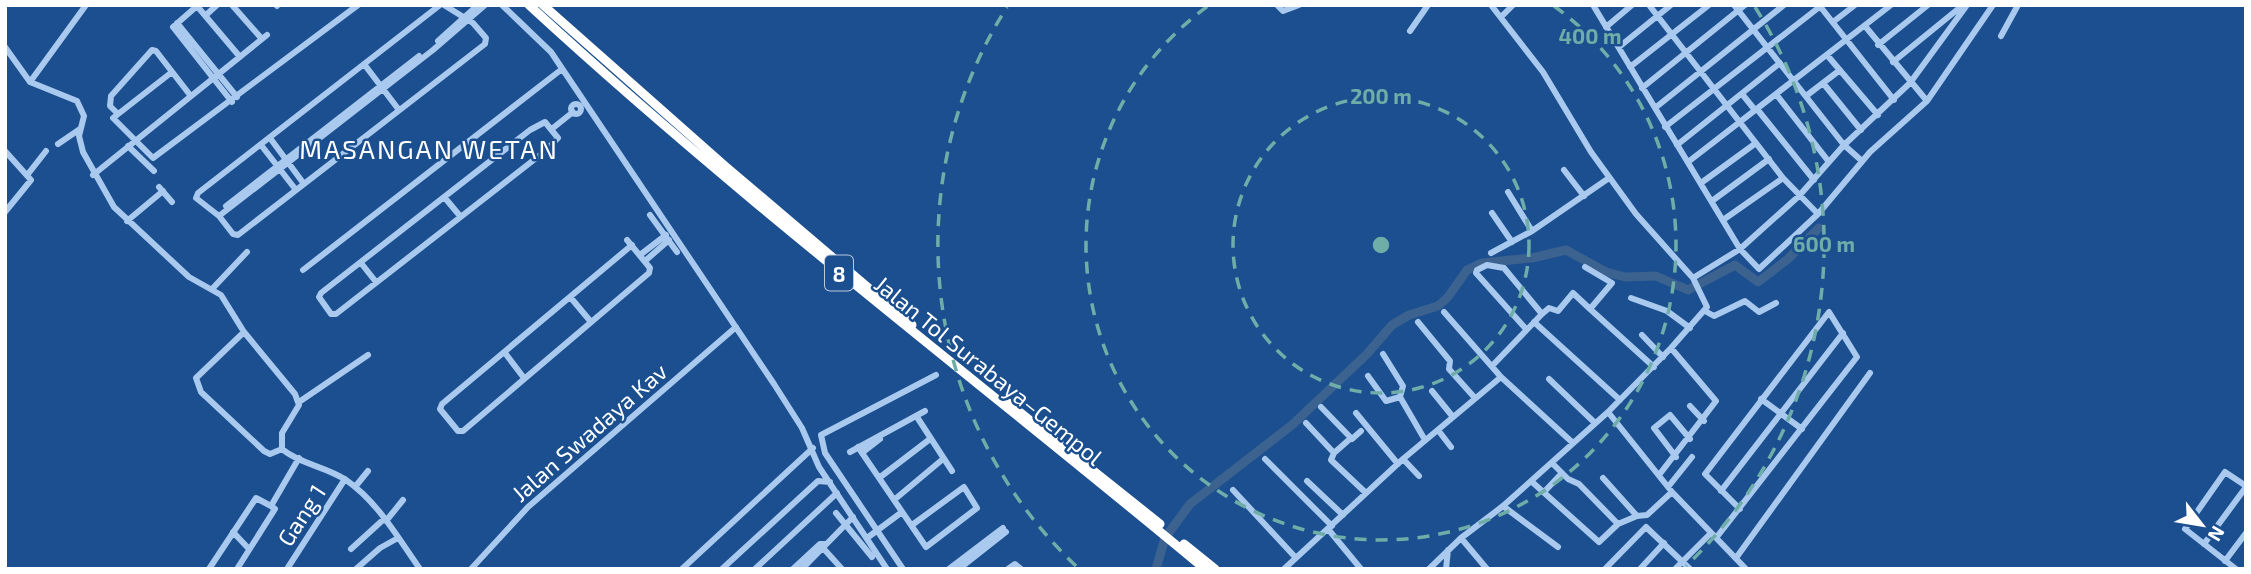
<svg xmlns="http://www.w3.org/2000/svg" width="2251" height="574" font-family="'Exo 2',sans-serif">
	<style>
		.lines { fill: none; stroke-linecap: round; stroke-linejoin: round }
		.river { stroke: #3c6290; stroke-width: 9 }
		.minor { stroke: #a9c9ee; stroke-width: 6 }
		.highway { stroke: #fff; stroke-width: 9 }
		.ring { fill: none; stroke: #6fada8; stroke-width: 3.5; stroke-dasharray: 12 9 }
		.labels { text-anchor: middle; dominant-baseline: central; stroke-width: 5; stroke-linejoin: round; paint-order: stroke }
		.shield { fill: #1b4f8f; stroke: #bbcadd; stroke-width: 2 }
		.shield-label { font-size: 21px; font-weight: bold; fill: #fff }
		.street-label { font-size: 23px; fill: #fff; stroke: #1b4f8f }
		.quarter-label { font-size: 26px; letter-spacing: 2px; fill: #fff; stroke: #1b4f8f }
		.centre { fill: #6fada8; stroke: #1b4f8f; stroke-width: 3.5 }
		.ring-label { font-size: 21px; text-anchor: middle; font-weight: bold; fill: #6fada8; stroke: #1b4f8f; stroke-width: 5; stroke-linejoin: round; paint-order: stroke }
	</style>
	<rect width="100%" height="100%" fill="#1b4f8f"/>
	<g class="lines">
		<path class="river" d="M1156,569L1165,538L1190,504L1292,425L1367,354L1392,325L1409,315L1438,306L1448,297L1467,270L1482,263L1532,258L1566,250L1606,272L1625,277L1656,276L1688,290L1735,265L1758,282L1788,259L1819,228"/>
		<path class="minor" d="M232,5L262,39
			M276,5L277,6
			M440,5L198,193L196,198L219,216L233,234L238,235L485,44L486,38L473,23L444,5
			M502,5L551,52L774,384L802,428L819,467L887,569
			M1277,5L1283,11L1299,5
			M1593,5L1740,249L1759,269L1818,214L1870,152L1927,101L1993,5
			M1649,5L1783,178L1818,214
			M1734,5L1844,145L1862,161
			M1819,5L1894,100
			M206,15L217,5
			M1501,17L1513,5
			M1833,22L1855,5
			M177,23L237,97
			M1865,26L1927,101
			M1606,27L1632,5
			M1410,31L1428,5
			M2001,36L2018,5
			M438,41L478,5
			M1878,45L1928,5
			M5,47L30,82L77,101L84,116L79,136L83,152L114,207L189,277L221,295L244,332L295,394L299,405L282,433V449C300,464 327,467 346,480C378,502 398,538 420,569
			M1619,47L1671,5
			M1827,55L1878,115
			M1893,62L1963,5
			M364,64L399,110
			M1630,67L1709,5
			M172,72L113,118L153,158L358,5
			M30,82L86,5
			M1823,83L1861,130
			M1642,88L1745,5
			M1742,94L1755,110
			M1776,94L1829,162
			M1806,96L1840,70
			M232,102L173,27L197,6L240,57
			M571 109a5 5 0 1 1 10 0a5 5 0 1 1-10 0Z
			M1655,108L1784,5
			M1757,109L1814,180
			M118,114L110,106L111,96L152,50L156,51L190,95
			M545,122L558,138L544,152L336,314H331L319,297L321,293L530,130Z
			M1665,127L1822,5
			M553,128L573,112
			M270,138L304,184
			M58,144L80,129
			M261,145L296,190
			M1677,145L1780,63
			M128,146L154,171
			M5,151L31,180L5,212
			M1688,162L1891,5
			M1564,170L1584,196
			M28,174L46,151
			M93,175L267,35
			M1701,183L1756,143
			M159,187L172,202
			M1508,192L1532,231
			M445,198L460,216
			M1712,201L1769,159
			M226,206L419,56
			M1492,213L1512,242
			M650,215L677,252
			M219,216L433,50L485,5
			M1723,220L1783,178
			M127,221L163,191
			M627,240L650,268L649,273L463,431H458L440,409L442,404L632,245
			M1491,253L1532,231L1609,178
			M640,255L666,235
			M645,261L669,240
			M361,263L376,282
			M1585,267L1612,283L1590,309L1654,367
			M303,270L562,69
			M1693,278L1740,249L1799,196L1844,145L1910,83L1967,5
			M213,288L247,252
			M571,298L591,322
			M1631,298L1667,311L1690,328
			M1705,311L1714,316L1745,301L1759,312L1776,303
			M1444,312L1501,377L1573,443
			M1418,322L1450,361L1449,369L1475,398
			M1534,322L1620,400
			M1526,329L1476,273L1477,270L1487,265L1504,268L1542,314
			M244,332L196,378L201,392L264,451L270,454L282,449
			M1642,335L1663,357
			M505,353L524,378
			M1383,354L1403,386L1400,397L1425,440
			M1492,366L1542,314L1549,308L1558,311L1573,293L1590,309
			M1368,376L1386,401L1400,397
			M1549,379L1595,423
			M1432,391L1453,417
			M1761,399L1802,429
			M299,402L368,355
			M1690,406L1704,421
			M1321,407L1352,439L1361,431
			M1608,412L1672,492L1746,569
			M1356,413L1398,464
			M917,417L952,471
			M1306,423L1334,453L1331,460L1366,493
			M1438,430L1451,447
			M858,447L926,547L977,508L964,487L912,525
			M850,452L925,411
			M862,453L880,439
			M1334,453L1351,438
			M1676,457L1654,428L1670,415L1690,439
			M1265,459L1332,526
			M1403,459L1419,476
			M1552,463L1568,479L1579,484L1618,524
			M1659,475L1716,401L1671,348
			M879,478L930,439
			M1307,481L1343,515
			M1531,481L1599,542L1618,524L1637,516L1603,478
			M355,487L368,471
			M1668,487L1692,457
			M1233,490L1296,558
			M1721,491L1843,333
			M1544,492L1562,473
			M894,500L943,459
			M1503,506L1558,547
			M836,513L872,557
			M1637,516L1647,515L1672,492
			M386,521L403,500
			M1328,529L1361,569
			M233,532L249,549
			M867,538L902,512
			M1461,538L1487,569
			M1716,538L1857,357L1829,312L1705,474L1740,509
			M2204,544L2246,487
			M823,548L842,569
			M351,549L384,519
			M1736,558L1870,373
			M2225,561L2246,533
			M209,569L256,498L271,506
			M237,569L275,509L271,506L299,458
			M287,569L345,479
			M356,569L380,548L398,538
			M471,569L528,507L736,327
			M682,569L813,448
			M722,569L818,481L830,482
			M755,569L837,493
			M793,569L820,544H825
			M802,569L853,517
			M903,569L825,453L821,435L936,375
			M949,569L1003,528
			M959,569L1006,532
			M1008,569L1015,564L1021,569
			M1284,569L1403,459L1501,377
			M1429,569L1461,538L1503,506L1608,412L1671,348L1707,307L1693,278L1636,214L1591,152L1543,72L1491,5
			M1446,569L1448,550
			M1605,569L1646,527L1690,569
			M1640,569L1664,543
			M1675,569L1711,533
			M2236,569L2185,529L2225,472L2246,486"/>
		<path class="highway" d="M529,5C745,204 979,381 1205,569
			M543,5L725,166L912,325
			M1007,402L1160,524
			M1184,544L1215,569"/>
	</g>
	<g class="ring">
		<circle cx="1381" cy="245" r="148"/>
		<path d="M1554 6A295 295 0 1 1 1208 6"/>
		<path d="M1076 566A443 443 0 0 1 1007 7M1755 7A443 443 0 0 1 1686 566"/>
	</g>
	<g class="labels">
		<rect class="shield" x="825" y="255.5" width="28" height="35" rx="5"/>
		<g class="shield-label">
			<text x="839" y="273">8</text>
		</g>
		<g class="street-label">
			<text transform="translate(989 370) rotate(39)">Jalan Tol Surabaya–Gempol</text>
			<text transform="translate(589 432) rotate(-41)">Jalan Swadaya Kav</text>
			<text transform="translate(301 515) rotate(-57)">Gang 1</text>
		</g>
		<g class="quarter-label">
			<text x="429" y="148">MASANGAN WETAN</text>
		</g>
	</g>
	<circle cx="1381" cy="245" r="10" class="centre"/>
	<g class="ring-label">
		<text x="1590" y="44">400 m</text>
		<text x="1381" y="104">200 m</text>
		<text x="1824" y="252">600 m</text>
	</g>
	<rect width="2251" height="574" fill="none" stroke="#ffffff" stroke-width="14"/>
	<g transform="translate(2202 525) rotate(121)" stroke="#1b4f8f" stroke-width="5" paint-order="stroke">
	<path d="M0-5L12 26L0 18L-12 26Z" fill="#ffffff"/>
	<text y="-10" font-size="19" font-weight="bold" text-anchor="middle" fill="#ffffff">N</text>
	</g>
</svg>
